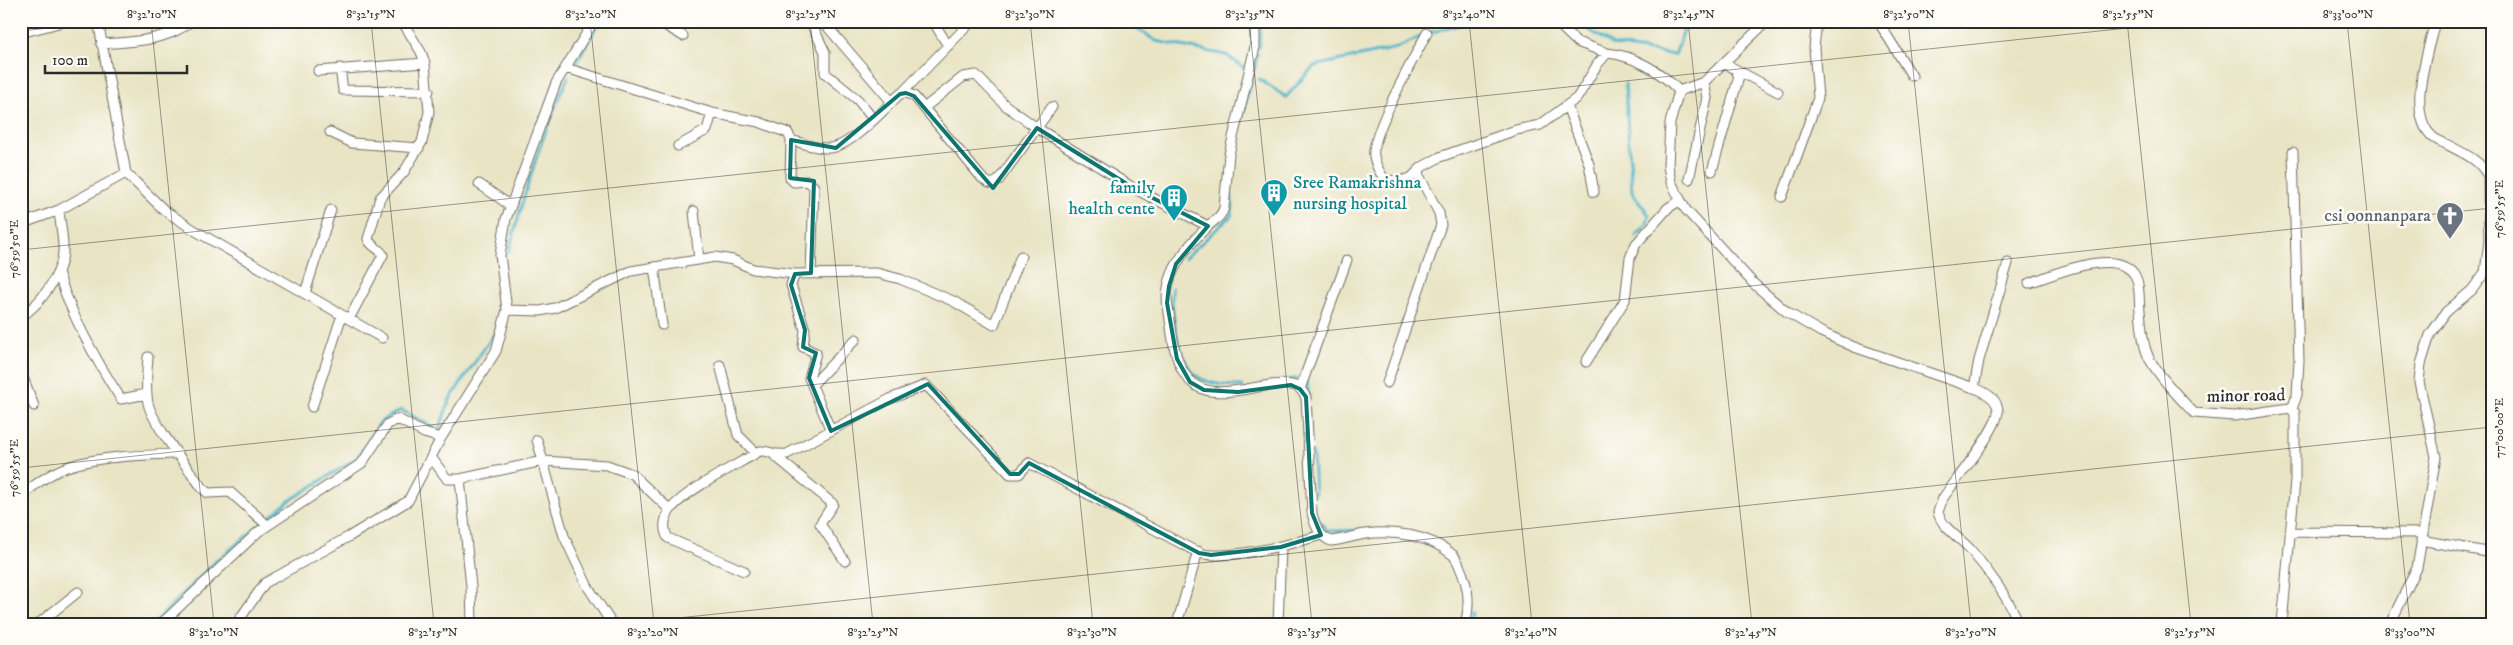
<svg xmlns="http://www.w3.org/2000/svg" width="2513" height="645" font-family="'IM FELL DW Pica',serif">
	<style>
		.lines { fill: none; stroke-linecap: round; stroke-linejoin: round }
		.stream { stroke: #4ab3c9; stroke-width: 3 }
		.street-casing { stroke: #6e6c61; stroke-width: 11 }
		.street { stroke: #fff; stroke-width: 9 }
		.marked { fill: none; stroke: #0f766e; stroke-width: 4; stroke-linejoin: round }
		.ticks { fill: none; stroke: #2b2b2b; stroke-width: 1; stroke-opacity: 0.45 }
		.labels { text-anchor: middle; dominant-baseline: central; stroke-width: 5; stroke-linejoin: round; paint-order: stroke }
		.culture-label { font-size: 18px; fill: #0d838f; stroke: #fdfcf7; text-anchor: start }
		.worship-label { font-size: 18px; fill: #5b616d; stroke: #fdfcf7; text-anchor: end }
		.street-label { font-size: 18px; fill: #2b2b2b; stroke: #fdfcf7 }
		.neatline { fill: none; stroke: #2b2b2b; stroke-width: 2 }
		.ticks-label { font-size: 12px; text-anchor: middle; fill: #2b2b2b }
	</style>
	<rect width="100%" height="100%" fill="#fdfcf7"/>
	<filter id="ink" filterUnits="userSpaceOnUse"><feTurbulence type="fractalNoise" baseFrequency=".02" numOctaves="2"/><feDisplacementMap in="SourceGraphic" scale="10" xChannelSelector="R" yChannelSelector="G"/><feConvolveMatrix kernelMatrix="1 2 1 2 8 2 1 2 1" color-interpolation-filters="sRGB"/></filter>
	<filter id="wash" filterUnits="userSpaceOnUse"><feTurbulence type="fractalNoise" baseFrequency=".0096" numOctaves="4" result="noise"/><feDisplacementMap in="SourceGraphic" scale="20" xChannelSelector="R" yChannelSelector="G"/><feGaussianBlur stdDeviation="1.12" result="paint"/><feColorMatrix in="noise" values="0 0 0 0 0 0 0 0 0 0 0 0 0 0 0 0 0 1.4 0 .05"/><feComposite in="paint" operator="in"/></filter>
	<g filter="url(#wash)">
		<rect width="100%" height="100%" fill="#e9e4c4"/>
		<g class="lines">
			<path class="stream" d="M1076,21H1085
				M1126,21L1156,41L1226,55L1244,68
				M1575,21L1613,45L1675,55L1687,21
				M1428,33L1476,21
				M1259,48L1261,21
				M575,65L599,21
				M1259,79L1286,97L1314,66L1397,48L1422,36
				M1625,84L1632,192L1649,215L1647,224L1636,236
				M1241,121L1258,54
				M509,251C525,191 542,134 568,77
				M1185,258L1231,216L1233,207L1230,189
				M1172,288C1172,311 1177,366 1200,378C1213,385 1229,386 1242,386
				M1281,381L1300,378
				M1307,381L1309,397
				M1313,453L1315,494
				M1317,517L1327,531L1364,530
				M153,624L216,561L289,501L357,458L381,421L401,410L439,430L450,399L498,328L499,281
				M1470,624L1472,612"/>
		</g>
	</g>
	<g filter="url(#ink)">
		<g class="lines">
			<defs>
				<path id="street" d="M658,21L683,36
					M810,21L825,52V73L858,100L873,119
					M933,21L948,46
					M1255,21V47L1229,154L1224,208C1221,218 1214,220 1207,227C1186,247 1162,276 1168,307C1172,328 1172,354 1184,373C1207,411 1259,379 1292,385C1299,386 1302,391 1306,397L1312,513C1315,526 1319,536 1331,541C1343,540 1353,536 1365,534C1393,530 1430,535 1453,555C1458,560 1460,568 1463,575C1469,591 1470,607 1465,624
					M1878,21L1912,76
					M826,25L891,101
					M21,33L66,21
					M1427,33C1416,54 1370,136 1374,156C1375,164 1380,173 1385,180L1399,181L1411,178L1422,167L1440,157L1516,130L1540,125L1577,98L1597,65L1607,53L1577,42L1555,21
					M101,44C130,42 168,41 191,21
					M1607,53C1633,55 1662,72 1679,91L1704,82L1767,21
					M340,68L343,90L429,91
					M566,68L712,113L759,122L788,133L791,140L790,178L794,182L808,181L814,187L811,273
					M1735,69L1778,92
					M318,71L425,63
					M1679,91L1670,123L1668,166L1671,182L1686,210L1754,284L1788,313L1821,332L1854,347L1977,389C1987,393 1997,399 1998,410C2000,427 1954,482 1943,498L1938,512C1941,527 1960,538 1970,549C1987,569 2010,600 2019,624
					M902,93L972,21
					M1567,106L1589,164L1594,192
					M924,108L963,77L976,75L1005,105L1037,128L1135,189L1208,226
					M330,132L352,143L419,148
					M791,140C803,143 817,149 829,148C850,148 885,108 900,94L906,93L914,96L981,177C986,182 991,186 998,181L1052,107
					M678,146L707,130L712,113
					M1712,171L1739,76L1735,69L1724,63
					M126,173L164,210L194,230L382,338
					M1689,179L1707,98L1704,82
					M479,184L511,206
					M1782,197L1818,98L1814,48L1817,21
					M694,211L699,260
					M21,224L59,210
					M654,267L662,325
					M58,272C72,318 95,359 121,399L147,394
					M795,274L791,285L805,330L803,347L816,353L809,378L831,431
					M2029,283C2053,275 2124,243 2137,280C2140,289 2139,302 2140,311C2142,327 2142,345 2150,360C2161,379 2179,397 2194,413L2234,416L2290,408L2295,413V481L2282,624
					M305,293L331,210
					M507,310L540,311L555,308L631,271L715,257L733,260L753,269L795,274L877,273L900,279L953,301L994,325L1021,256
					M21,317C40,304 61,276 63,253C64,239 60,224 59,210L126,173L98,21
					M349,319L383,255C380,248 371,247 368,239L380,198L404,172L422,142L429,112L425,63L421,52L402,21
					M148,357C147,372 145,388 148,403C152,423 189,469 202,488L208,493L230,492L267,525
					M1586,362L1625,300L1630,258L1636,244L1668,208L1679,201
					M720,365L738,435L756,453
					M21,372L34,406
					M1387,383L1441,225L1439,213L1417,172
					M813,384L856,339
					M1974,388L1979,360L2008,263
					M1300,389L1347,260
					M312,407L342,315
					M2292,409L2297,395L2299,361L2293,152
					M537,440L564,536L588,587L612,624
					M774,455L833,504L820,524L845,561
					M431,457L447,479H460L543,461L607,465L632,474L670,510
					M460,479L471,587L472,624
					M21,496C34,485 54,471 70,466C101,456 146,455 178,454
					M2292,532L2422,533
					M2421,540L2492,553
					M744,571L668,538C662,528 665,517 671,509C687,489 737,465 760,451C770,450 772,456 787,454L890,399L926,385L1010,474H1019L1029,463L1199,553C1227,561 1292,544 1321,535
					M38,624L78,592
					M161,624L258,532L362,463L388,424L398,419L424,433L441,438
					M236,624L265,583L350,536L408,501L441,438L496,351L507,310L500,255L506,219L556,83L594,21
					M1177,624L1198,551
					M1278,624L1281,547
					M2390,624L2417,568L2436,457L2419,382L2421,364L2430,335L2446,312L2472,290L2485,272L2489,241L2488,176C2479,159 2463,153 2446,144C2442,142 2436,140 2433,137C2405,114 2429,50 2435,21"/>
			</defs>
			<use href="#street" class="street-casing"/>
			<use href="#street" class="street"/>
		</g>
	</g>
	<path class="marked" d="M906,93L914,96L993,188L1037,128L1135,189L1208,226L1176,264L1169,286L1167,303L1177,359L1190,382L1204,390L1238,392L1291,385L1300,389L1306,397L1312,513L1321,535L1281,547L1211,555L1199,553L1029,463L1019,474H1010L928,384L831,431L809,378L816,353L803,347L805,330L791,285L795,274L811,273L814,181L790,178L791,140L836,148L900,94Z"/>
	<path class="ticks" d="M151,21L214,624M371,21L434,624M590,21L654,624M810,21L873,624M1030,21L1093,624M1249,21L1312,624M1469,21L1532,624M1688,21L1752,624M1908,21L1971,624M2127,21L2191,624M2347,21L2410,624M21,31L114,21M21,250L2194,21M21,468L2492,208M621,624L2492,427"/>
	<defs>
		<symbol id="building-pin" viewBox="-11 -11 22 30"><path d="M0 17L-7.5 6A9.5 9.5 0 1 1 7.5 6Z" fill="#0f9aa8" stroke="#fdfcf7"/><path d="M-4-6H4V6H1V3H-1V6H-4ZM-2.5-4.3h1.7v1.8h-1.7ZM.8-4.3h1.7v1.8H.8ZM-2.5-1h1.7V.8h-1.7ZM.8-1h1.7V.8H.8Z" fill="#fff"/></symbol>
		<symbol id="church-pin" viewBox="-11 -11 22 30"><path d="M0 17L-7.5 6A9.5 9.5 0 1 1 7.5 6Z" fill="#6b7280" stroke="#fdfcf7"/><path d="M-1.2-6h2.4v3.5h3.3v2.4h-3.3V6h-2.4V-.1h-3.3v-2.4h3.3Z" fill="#fff"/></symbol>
	</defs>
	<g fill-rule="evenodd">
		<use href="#building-pin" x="1258" y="177" width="32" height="43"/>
		<use href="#building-pin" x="1158" y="182" width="32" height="43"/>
		<use href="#church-pin" x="2434" y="200" width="32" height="43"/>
	</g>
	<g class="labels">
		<g class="culture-label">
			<text x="1293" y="183">Sree Ramakrishna<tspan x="1293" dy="21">nursing hospital</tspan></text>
			<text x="1155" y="188" text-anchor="end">family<tspan x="1155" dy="21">health cente</tspan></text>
		</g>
		<g class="worship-label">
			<text x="2431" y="216">csi oonnanpara</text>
		</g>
		<g class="street-label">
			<text transform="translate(2246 396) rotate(-1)">minor road</text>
		</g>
	</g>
	<rect width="2513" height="645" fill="none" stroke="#fdfcf7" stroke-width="55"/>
	<path d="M45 65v8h142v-8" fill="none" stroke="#2b2b2b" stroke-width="2.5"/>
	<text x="52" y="65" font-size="15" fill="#2b2b2b" stroke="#fdfcf7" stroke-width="4" paint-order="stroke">100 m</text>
	<rect x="28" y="28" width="2458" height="590" class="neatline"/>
	<g class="ticks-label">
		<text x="152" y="18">8°32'10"N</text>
		<text x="371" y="18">8°32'15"N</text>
		<text x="591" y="18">8°32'20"N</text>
		<text x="811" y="18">8°32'25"N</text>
		<text x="1030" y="18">8°32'30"N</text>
		<text x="1250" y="18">8°32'35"N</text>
		<text x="1469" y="18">8°32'40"N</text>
		<text x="1689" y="18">8°32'45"N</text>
		<text x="1909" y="18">8°32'50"N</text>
		<text x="2128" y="18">8°32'55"N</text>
		<text x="2348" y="18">8°33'00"N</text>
		<text transform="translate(2499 209) rotate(-90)" y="4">76°59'55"E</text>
		<text transform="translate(14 249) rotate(-90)" y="4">76°59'50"E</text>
		<text transform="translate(2499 428) rotate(-90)" y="4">77°00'00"E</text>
		<text transform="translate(14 468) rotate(-90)" y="4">76°59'55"E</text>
		<text x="214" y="636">8°32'10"N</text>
		<text x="433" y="636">8°32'15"N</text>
		<text x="653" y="636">8°32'20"N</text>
		<text x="873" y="636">8°32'25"N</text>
		<text x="1092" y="636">8°32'30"N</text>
		<text x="1312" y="636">8°32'35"N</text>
		<text x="1531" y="636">8°32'40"N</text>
		<text x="1751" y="636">8°32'45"N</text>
		<text x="1971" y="636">8°32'50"N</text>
		<text x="2190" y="636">8°32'55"N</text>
		<text x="2410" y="636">8°33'00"N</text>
	</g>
</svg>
